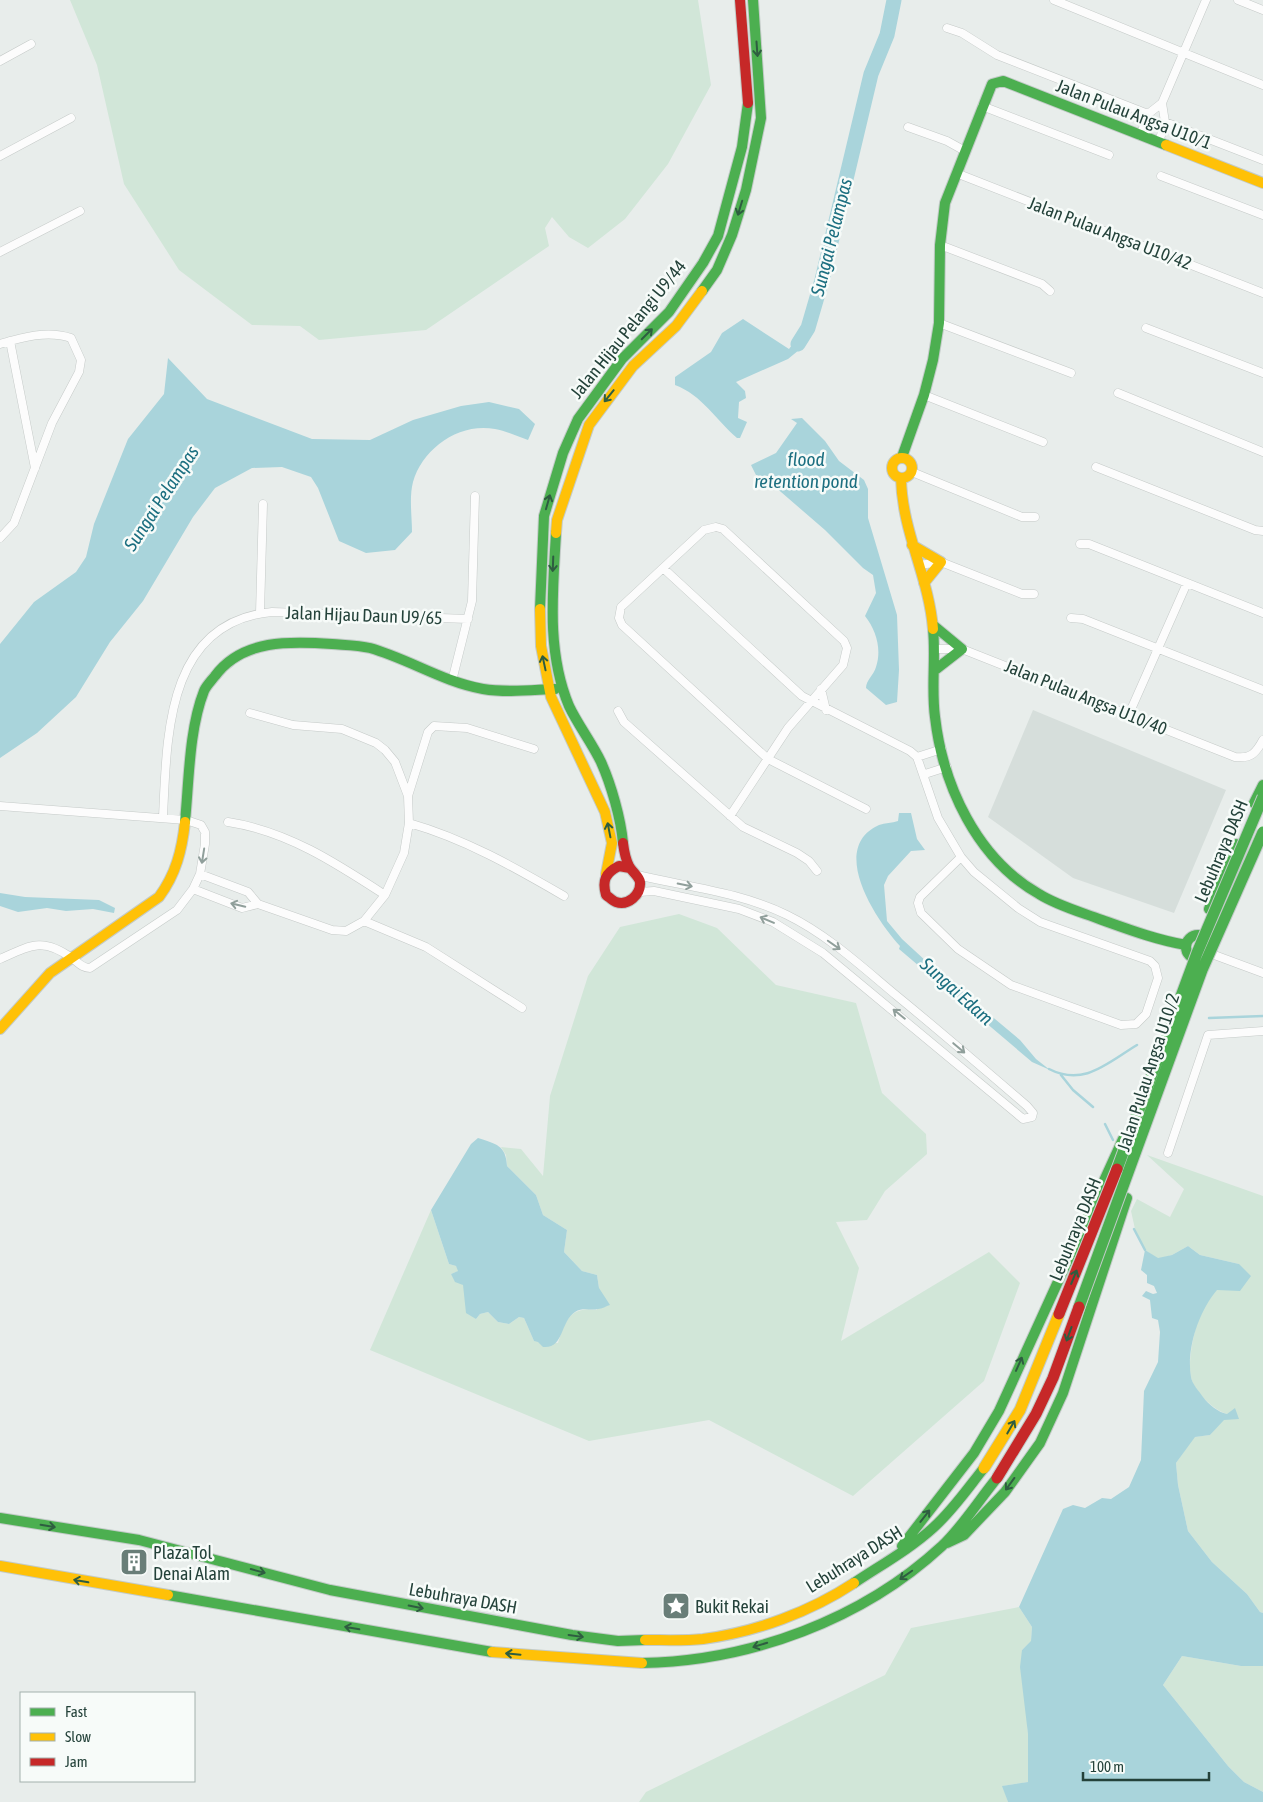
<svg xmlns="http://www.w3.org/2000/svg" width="1263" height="1802" font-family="'Asap Condensed',sans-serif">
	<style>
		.built { fill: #d6dedb }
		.green { fill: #d1e6d8 }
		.water { fill: #a9d4db }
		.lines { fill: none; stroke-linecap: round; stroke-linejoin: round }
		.stream { stroke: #a9d4db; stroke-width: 2.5 }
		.river { stroke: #a9d4db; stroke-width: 15 }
		.street-casing { stroke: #c5cac8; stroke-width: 9 }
		.fast-casing { stroke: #c3cbc8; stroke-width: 12 }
		.slow-casing { stroke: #c3cbc8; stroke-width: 12 }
		.jam-casing { stroke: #c3cbc8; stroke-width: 12 }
		.street { stroke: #fcfcfc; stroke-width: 8 }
		.fast { stroke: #4caf50; stroke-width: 10 }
		.slow { stroke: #ffc107; stroke-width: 10 }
		.jam { stroke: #c62828; stroke-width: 10 }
		.fast-bridge-casing { stroke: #c3ccc9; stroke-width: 13; stroke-linecap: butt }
		.slow-bridge-casing { stroke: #c3ccc9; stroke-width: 13; stroke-linecap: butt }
		.jam-bridge-casing { stroke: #c3ccc9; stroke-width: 13; stroke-linecap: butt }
		.fast-bridge { stroke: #4caf50; stroke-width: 11 }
		.slow-bridge { stroke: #ffc107; stroke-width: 11 }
		.jam-bridge { stroke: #c62828; stroke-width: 11 }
		.oneway { stroke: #2e5d40 }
		.oneway2 { stroke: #909f9b }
		.labels { text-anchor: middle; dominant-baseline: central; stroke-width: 5; stroke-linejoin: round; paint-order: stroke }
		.street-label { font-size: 18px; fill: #24423a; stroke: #f7fbf9 }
		.poi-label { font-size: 18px; fill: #24423a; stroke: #f7fbf9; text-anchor: start }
		.water-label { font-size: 19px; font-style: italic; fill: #1c6f80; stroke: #f7fbf9 }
	</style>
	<rect width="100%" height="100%" fill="#e8edeb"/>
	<path class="built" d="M1033,710L1226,790L1174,913L1073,878L988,817Z"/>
	<path class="green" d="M70,0H698L711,85L668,164L625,219L588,248L569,237L552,217L545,228L549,246L426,330L319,340L300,326L252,325L179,270L124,184L97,65Z
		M679,914L717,928L776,985L856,1003L882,1093L926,1134L927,1154L885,1191L867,1220L836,1222L859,1268L841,1341L989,1252L1020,1283L984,1381L853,1496L709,1420L589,1441L370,1350L431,1210L449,1264L456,1266L459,1271L451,1274L463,1285L476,1319L480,1314L488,1312L498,1322L509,1324L519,1317L524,1318L534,1341L558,1343C565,1321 570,1306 597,1310L599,1288L597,1275L582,1271L564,1252L567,1230L543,1215L536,1195L507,1166L506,1155L501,1147L521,1149L543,1176L550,1096L588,976L620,927Z
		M1147,1155L1263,1196V1613L1260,1612L1247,1594L1212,1562L1188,1531L1178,1485L1176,1463L1194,1437L1210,1435L1227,1414C1215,1411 1193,1391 1191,1377C1187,1359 1196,1318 1206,1302C1215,1289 1228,1276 1239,1264L1200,1255L1188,1246L1172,1255L1158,1259L1145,1250L1135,1229L1131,1211L1137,1199L1170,1217L1184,1189Z
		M1019,1607L1032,1627L1031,1642L1022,1650L1028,1734V1782L1003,1786L1008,1802H639L646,1792L885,1675L911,1628Z
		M1182,1656L1241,1666H1263V1792L1244,1782L1228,1766L1163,1685Z"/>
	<path class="water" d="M743,319L789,349L805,328L811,329L799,350L788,359L736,382L745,391L746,398L739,402L738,418L747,422L740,438H737C716,420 702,395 675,385V377L711,352L722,333Z
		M168,358L207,399L312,439L370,440L413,420L461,406L489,402L519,409L535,424L528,440C517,436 506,431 495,429C459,422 422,449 413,482C409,497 412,517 412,532L395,550L366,553L339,541L318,488L311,477L282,467L252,468L215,488L193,517L143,601L110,642L76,697L37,733L0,758V644L34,602L76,572L86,557L94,524L128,439L164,394Z
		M802,418L825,441L839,461L864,480L868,489V518L897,615L899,670L897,702L886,705L866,688C866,680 874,675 876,667C882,649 876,630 865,616L876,593L873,575L863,568L825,530L781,492L765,478L756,475L751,465L776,453L797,423L791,419Z
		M899,813H911L917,839L925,850L911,851L888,876L884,885L887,921L902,939L927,962L1020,1040L1036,1059L1050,1070L1032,1062L899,949L900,946C876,920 828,848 879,825C885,823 892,823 898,821Z
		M0,893L25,897L99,900L115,908L114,913L93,909L66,911L47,908L18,912L0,906Z
		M478,1138C496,1144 506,1145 507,1166L536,1195L543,1215L567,1230L564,1252L582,1271L597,1275L599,1288L610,1305C606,1306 602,1309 598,1309C591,1311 583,1307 575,1312C560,1322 564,1349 543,1347L538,1342L534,1341L524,1318L519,1317L509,1324L498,1322L488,1312L480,1314L476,1319L466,1313L463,1285L455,1282L451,1274L458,1271L456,1266L449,1264L431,1210L471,1144Z
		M1188,1246L1200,1255L1239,1264L1251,1276L1240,1291L1217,1290C1199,1311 1186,1349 1191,1377C1192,1384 1199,1391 1203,1397C1209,1405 1218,1412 1227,1414L1235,1408L1239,1419L1224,1420L1210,1435L1195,1437L1176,1463L1178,1485L1188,1531L1212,1562L1247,1594L1260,1612L1263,1613V1666H1241L1182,1656L1163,1685L1228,1766L1244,1782L1263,1792V1802H1008L1002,1786L1028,1782V1734L1020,1667L1022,1650L1031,1641L1032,1627L1019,1607L1063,1509L1073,1505L1085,1508L1102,1498L1111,1499L1129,1487L1141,1460L1144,1391L1158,1362L1160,1332L1158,1320L1152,1318L1150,1300L1142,1296L1146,1291L1153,1294L1157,1293L1154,1286L1147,1283V1275L1141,1270L1145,1250L1158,1258L1172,1255Z"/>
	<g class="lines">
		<path class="stream" d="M1209,1018L1263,1016
			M1049,1069C1084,1087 1107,1063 1137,1045
			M1061,1075L1073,1090L1093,1107
			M1105,1124L1113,1140
			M1134,1229L1145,1250"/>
		<path class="river" d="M798,344L808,328L822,280L871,74L887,35L894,0"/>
		<defs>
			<path id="street" d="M1054,0L1263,85
				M1238,0L1263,10
				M947,28L962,33L997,55L1148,114
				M0,61L31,44
				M1162,103L1206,0
				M982,106L1109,155
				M1165,122L1263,160
				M908,127L947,141L965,151
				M1140,136L1148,114L1162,103L1165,122L1159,142
				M0,156L71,118
				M956,173L1263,293
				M1161,176L1263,215
				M940,245L1042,284L1050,291
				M0,252L80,211
				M939,323L1071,373
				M1146,328L1263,373
				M10,341L35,468
				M0,344C23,337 48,330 71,338L81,360L79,372L52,423L14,523L0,538
				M1118,393L1263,452
				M924,395L1043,442
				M1096,467L1255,530L1263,531
				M912,472L1022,517H1035
				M1080,544H1089L1263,613
				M919,565L941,562L1022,594H1034
				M663,568L802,696L910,751L917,757L938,818L961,857L974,872L1018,908L1040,922L1150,961L1155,966L1158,978L1146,1014L1136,1024L1121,1025L1011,985L958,949L921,913L918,903L920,897L961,857
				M260,613L263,504
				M1071,618L1083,619L1263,690
				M934,649H962L1235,757C1251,759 1256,753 1263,740
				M452,681L472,601L475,496
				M821,689L826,710
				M618,711L624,722L743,827L797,853L809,861L817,871
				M1129,714L1187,583
				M917,757L942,749
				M925,774L947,767
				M408,796L428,732L434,726L467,728L534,749
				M0,806L186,820L201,825L205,832V844L200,874L193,889L177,910L90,968C82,968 79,963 73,959C43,937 31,945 0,959
				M730,816L788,728L843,665L847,648L844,641L723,529L716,527L704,530L621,607L619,618L622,625L768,759L866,809
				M163,817C167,736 166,622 272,612L468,619
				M228,822C287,831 336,863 385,895
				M409,823C465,839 514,867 564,896
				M200,874L248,892L258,904L332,930L346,931L364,921L385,895L404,853L409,823L408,796L395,762L385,750L376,743L342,729L293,725L250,713
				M637,875C688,887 740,892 787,915C828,935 862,967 897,996C941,1032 984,1069 1027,1106L1033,1113L1032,1117L1023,1119L1016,1113L823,953L773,922L739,909L654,891L639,892
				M193,889L242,908L258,904
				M364,921L426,947L522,1008
				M1209,953L1263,973
				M1168,1153L1208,1035L1263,1031"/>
			<path id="fast" d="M702,291L717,270L732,235L746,190L761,118L753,0
				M902,457L924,395L933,360L939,323L940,245L945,203L992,84L1003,81L1166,145
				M556,533C553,590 546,651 569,706C578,725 592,743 601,762C611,784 621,819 623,843
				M540,609L544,516L563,453L578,419L622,359L669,312L703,263L718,236L742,147L748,103
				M933,625L962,649L935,670
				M933,629C936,658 931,688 935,717C943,786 977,859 1039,894C1058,906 1081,912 1102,920C1130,930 1157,940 1186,945
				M1254,803L1263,785
				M185,822C189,781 189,729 204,691C206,686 211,681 215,676C242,639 291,641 332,644C344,645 358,645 370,648C409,659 443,682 483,689C507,693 531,690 555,689
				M1209,909L1236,844
				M1186 947a12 12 0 1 1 24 0a12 12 0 1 1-24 0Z
				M0,1518L139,1540L330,1590L572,1635L618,1641L645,1640
				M947,1543L964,1535L1005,1492L1040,1443L1063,1393L1127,1198
				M902,1546L974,1453L999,1411L1123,1139
				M854,1583C881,1565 910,1549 934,1527C953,1510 968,1488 984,1468
				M168,1595L492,1652
				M642,1663C750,1661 862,1620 942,1546C963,1526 979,1500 997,1478"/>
			<path id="slow" d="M1166,145L1263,183
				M892 468a10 10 0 1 1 20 0a10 10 0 1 1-20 0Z
				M901,478C902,532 929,577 933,629
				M556,533L557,520L589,425L633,366L676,326L702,291
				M912,545L941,562L924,583
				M540,609L541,646L551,697L605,812L612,843L606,874
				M0,1029L50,973L159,897C176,874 182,850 185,822
				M0,1566L168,1595
				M645,1640C664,1640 684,1641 703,1639C756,1632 810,1612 854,1583
				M492,1652L642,1663"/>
			<path id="jam" d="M740,0L748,103
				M623,843C624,851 625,858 629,866C632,872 639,876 640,882C641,895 628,906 616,902C613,901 609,897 606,895C602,881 605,873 619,866L630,868"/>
		</defs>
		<use href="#street" class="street-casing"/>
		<use href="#fast" class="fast-casing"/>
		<use href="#slow" class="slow-casing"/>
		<use href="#jam" class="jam-casing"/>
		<use href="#street" class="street"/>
		<use href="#fast" class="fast"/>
		<use href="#slow" class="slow"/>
		<use href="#jam" class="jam"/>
		<defs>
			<path id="fast-bridge" d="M1117,1169L1197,953L1263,797
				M1079,1307L1202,970L1263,832"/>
			<path id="slow-bridge" d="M984,1468L1020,1410L1059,1314"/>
			<path id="jam-bridge" d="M1059,1314L1117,1169
				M997,1478L1036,1414L1053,1378L1079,1307"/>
		</defs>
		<use href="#fast-bridge" class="fast-bridge-casing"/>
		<use href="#slow-bridge" class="slow-bridge-casing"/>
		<use href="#jam-bridge" class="jam-bridge-casing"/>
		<use href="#fast-bridge" class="fast-bridge"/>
		<use href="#slow-bridge" class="slow-bridge"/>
		<use href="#jam-bridge" class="jam-bridge"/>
	</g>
	<defs><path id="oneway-shaft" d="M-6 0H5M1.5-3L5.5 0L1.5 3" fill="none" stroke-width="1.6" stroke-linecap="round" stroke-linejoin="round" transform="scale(1.25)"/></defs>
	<g class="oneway">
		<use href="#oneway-shaft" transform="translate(757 49) rotate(86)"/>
		<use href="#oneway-shaft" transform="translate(740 208) rotate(107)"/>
		<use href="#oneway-shaft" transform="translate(647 334) rotate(-45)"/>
		<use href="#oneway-shaft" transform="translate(609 396) rotate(129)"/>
		<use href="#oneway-shaft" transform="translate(548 502) rotate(-74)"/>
		<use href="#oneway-shaft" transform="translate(553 564) rotate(92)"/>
		<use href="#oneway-shaft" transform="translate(544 663) rotate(-102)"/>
		<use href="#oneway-shaft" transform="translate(609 830) rotate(-101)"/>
		<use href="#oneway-shaft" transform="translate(1074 1277) rotate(-68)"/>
		<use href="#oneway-shaft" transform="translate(1069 1334) rotate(110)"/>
		<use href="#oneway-shaft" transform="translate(1019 1364) rotate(-66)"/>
		<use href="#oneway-shaft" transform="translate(1011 1427) rotate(-60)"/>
		<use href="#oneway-shaft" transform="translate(1010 1484) rotate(126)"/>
		<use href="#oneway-shaft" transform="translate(925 1516) rotate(-52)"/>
		<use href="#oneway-shaft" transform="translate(48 1526) rotate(9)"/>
		<use href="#oneway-shaft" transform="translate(258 1571) rotate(15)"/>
		<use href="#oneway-shaft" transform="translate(906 1575) rotate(145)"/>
		<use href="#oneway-shaft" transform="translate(81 1581) rotate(-170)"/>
		<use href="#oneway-shaft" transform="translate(416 1607) rotate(11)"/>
		<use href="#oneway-shaft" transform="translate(352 1628) rotate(-170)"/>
		<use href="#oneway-shaft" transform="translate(576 1636) rotate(8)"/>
		<use href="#oneway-shaft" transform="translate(760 1645) rotate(163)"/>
		<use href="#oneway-shaft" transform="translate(513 1654) rotate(-175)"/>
	</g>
	<g class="oneway2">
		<use href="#oneway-shaft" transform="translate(203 856) rotate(99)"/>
		<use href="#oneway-shaft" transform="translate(685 885) rotate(11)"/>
		<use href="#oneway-shaft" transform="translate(238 905) rotate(-166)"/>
		<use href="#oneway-shaft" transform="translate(767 920) rotate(-157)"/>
		<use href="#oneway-shaft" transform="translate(834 945) rotate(35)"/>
		<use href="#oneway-shaft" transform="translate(899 1014) rotate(-141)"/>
		<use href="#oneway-shaft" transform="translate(959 1048) rotate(40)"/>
	</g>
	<defs>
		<symbol id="building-square" viewBox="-11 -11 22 22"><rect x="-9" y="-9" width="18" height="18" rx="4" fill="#697e78" stroke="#f7fbf9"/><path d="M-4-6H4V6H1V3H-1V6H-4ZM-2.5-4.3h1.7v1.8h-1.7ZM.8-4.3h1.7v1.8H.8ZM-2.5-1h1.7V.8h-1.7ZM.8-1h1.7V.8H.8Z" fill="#fff"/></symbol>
		<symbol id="sight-square" viewBox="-11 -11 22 22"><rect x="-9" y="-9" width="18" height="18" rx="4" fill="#697e78" stroke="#f7fbf9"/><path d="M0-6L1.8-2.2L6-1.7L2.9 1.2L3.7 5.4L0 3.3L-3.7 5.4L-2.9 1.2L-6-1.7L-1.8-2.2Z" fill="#fff"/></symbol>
	</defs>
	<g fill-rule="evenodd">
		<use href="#building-square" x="118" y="1546" width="32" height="32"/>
		<use href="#sight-square" x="660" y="1590" width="32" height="32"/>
	</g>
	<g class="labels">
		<g class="street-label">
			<text transform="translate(1134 114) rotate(21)">Jalan Pulau Angsa U10/1</text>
			<text transform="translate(1110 233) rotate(21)">Jalan Pulau Angsa U10/42</text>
			<text transform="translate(628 329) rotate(-51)">Jalan Hijau Pelangi U9/44</text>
			<text transform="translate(364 615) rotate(2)">Jalan Hijau Daun U9/65</text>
			<text transform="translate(1086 697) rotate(22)">Jalan Pulau Angsa U10/40</text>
			<text transform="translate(1221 851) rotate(-67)">Lebuhraya DASH</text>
			<text transform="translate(1148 1072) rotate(-72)">Jalan Pulau Angsa U10/2</text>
			<text transform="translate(1075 1229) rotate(-68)">Lebuhraya DASH</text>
			<text transform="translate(854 1559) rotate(-32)">Lebuhraya DASH</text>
			<text transform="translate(463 1598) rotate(10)">Lebuhraya DASH</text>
		</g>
		<g class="poi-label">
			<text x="153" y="1552">Plaza Tol<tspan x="153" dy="21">Denai Alam</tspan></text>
			<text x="695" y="1606">Bukit Rekai</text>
		</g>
		<g class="water-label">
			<text transform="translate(831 237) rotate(-76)">Sungai Pelampas</text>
			<text x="806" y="459">flood<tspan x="806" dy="22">retention pond</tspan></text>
			<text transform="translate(161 498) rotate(-57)">Sungai Pelampas</text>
			<text transform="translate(957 991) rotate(42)">Sungai Edam</text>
		</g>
	</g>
	<rect x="20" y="1692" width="175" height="90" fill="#f7fbf9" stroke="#a3b1ad"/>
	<rect x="30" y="1708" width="25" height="8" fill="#4caf50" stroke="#a3b1ad"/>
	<text x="65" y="1717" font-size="15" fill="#24423a">Fast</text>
	<rect x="30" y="1733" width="25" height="8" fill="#ffc107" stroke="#a3b1ad"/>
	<text x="65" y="1742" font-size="15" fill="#24423a">Slow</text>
	<rect x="30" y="1758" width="25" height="8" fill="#c62828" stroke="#a3b1ad"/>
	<text x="65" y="1767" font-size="15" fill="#24423a">Jam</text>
	<path d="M1083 1772v8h126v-8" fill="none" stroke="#24423a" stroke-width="2.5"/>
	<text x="1090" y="1772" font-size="15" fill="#24423a" stroke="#f7fbf9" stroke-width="4" paint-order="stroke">100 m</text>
</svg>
